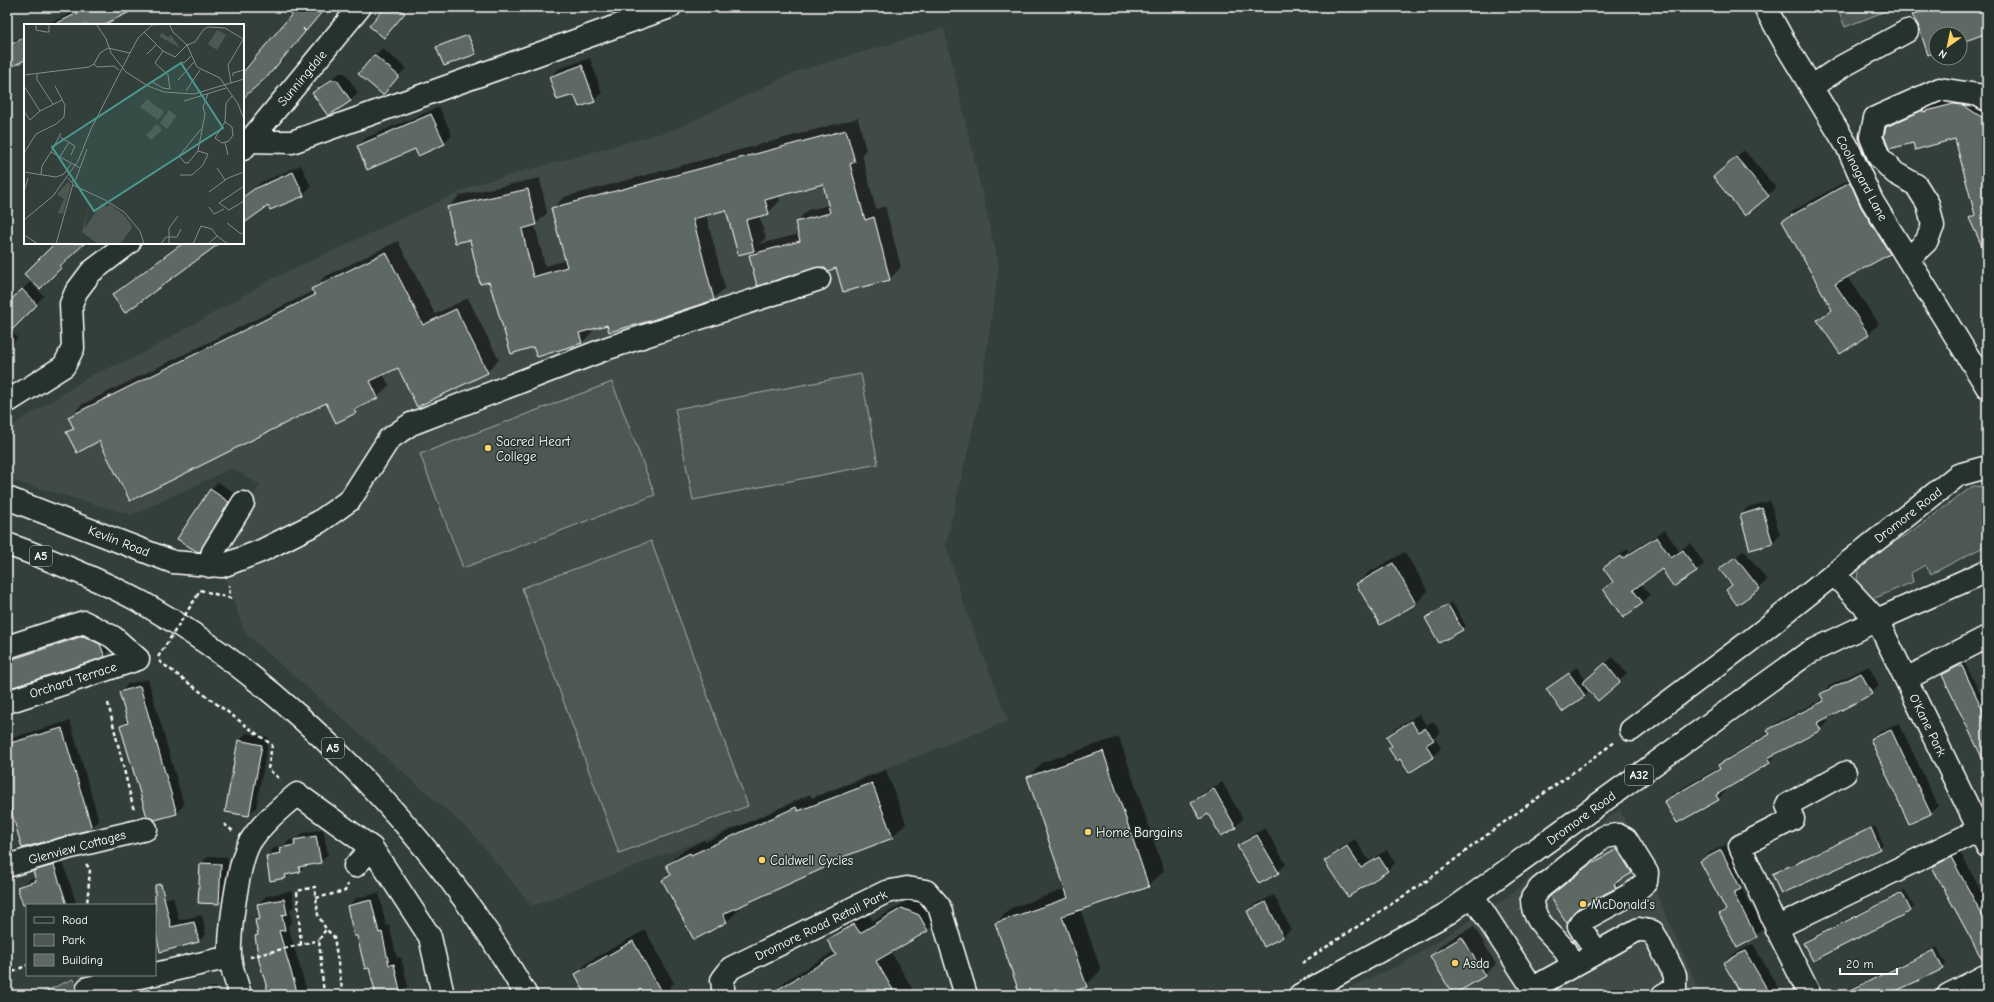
<svg xmlns="http://www.w3.org/2000/svg" width="1994" height="1002" font-family="'Comic Neue',sans-serif">
	<style>
		.built { fill: #404c47 }
		.green { fill: #4d5853; stroke: #a6aca9 }
		.shadow { fill: #0007; fill-rule: evenodd }
		.building { fill: #5f6964; stroke: #fff }
		.lines { fill: none; stroke-linecap: round; stroke-linejoin: round }
		.minor-casing { stroke: #fff; stroke-width: 25 }
		.highway-casing { stroke: #fff; stroke-width: 25 }
		.path { stroke: #fff; stroke-width: 2.5; stroke-dasharray: 4 3; stroke-linecap: butt }
		.minor { stroke: #26332d; stroke-width: 22 }
		.highway { stroke: #26332d; stroke-width: 22 }
		.path-bridge { stroke: #fff; stroke-width: 2.5; stroke-dasharray: 4 3; stroke-linecap: butt }
		.poi-dot { fill: #ffd166; stroke: #26332d; stroke-width: 1.5 }
		.labels { text-anchor: middle; dominant-baseline: central; stroke-width: 3; stroke-linejoin: round; paint-order: stroke }
		.shield { fill: #26332d; stroke: #bec2c0; stroke-width: 1 }
		.shield-label { font-size: 12px; font-weight: bold; fill: #fff }
		.street-label { font-size: 13px; fill: #fff; stroke: #26332d }
		.poi-label { font-size: 13px; fill: #fff; stroke: #26332d; text-anchor: start }
		.inset-road { fill: none; stroke: #858c89; stroke-width: 1 }
		.view { fill: #4b9892; fill-opacity: 0.15; stroke: #4b9892; stroke-width: 2 }
		.inset-edge { fill: none; stroke: #fff; stroke-width: 2 }
	</style>
	<rect width="100%" height="100%" fill="#333f3a"/>
	<filter id="ink" filterUnits="userSpaceOnUse"><feTurbulence type="fractalNoise" baseFrequency=".025" numOctaves="2"/><feDisplacementMap in="SourceGraphic" scale="8" xChannelSelector="R" yChannelSelector="G"/><feConvolveMatrix kernelMatrix="1 2 1 2 8 2 1 2 1" color-interpolation-filters="sRGB"/></filter>
	<g filter="url(#ink)">
		<path class="built" d="M944,28L999,266L979,402L946,545L962,599L1008,721L532,906L471,832L245,633L219,561L260,485L232,468L132,515L7,479V429L92,375L138,356L274,278L477,184L676,129L798,71Z
			M1620,809L1701,995H1333L1404,963L1504,899Z"/>
		<path class="green" d="M1837,7H1896L1845,27Z
			M861,374L878,464L693,500L675,409Z
			M612,382L655,495L463,568L420,454Z
			M1973,486L1987,487V545L1931,574L1925,565L1911,573L1913,582L1868,601L1856,586L1859,565L1918,527Z
			M651,541L748,806L619,853L522,588Z
			M73,979L78,995H45L43,992Z"/>
		<path class="shadow" d="M84,7H137L97,25H45Z
			M300,7H325L275,67L243,97V68L253,59L254,60Z
			M386,7H410L384,37Z
			M1922,7H1987V32L1960,42V34H1936V51L1914,15Z
			M25,34V59L7,60V44Z
			M382,48L406,68L383,93L375,56Z
			M590,58L602,93L594,101L550,77L558,69Z
			M340,73H345L358,93L351,100L328,115L313,93L321,85Z
			M1937,97H1987V244L1970,218L1975,212L1955,138L1913,141L1887,127L1901,113Z
			M439,107L452,135L444,143L415,148L358,146L366,138Z
			M858,118L866,150L862,154L876,209L885,206L901,267L890,279L843,291L837,267L750,255L756,249L739,254L727,209L706,214L725,288L713,299L593,328V331L582,343L534,346L490,280L471,239L448,207L460,195L540,178L547,213L535,225L545,266L566,260L552,209L564,197ZM823,183L829,205L808,210L796,222L799,234L759,244L766,238L759,215L768,213L780,201L778,195Z
			M1744,150L1776,188L1768,195L1714,177Z
			M301,165L311,187L303,195L268,204L243,223V196L262,182Z
			M1860,173L1899,244L1889,253L1847,277L1879,324L1869,334L1840,353L1818,320L1832,307L1783,221L1793,211Z
			M398,241L435,314L468,298L499,360L487,372L398,366L383,374L389,385L378,397L363,404L355,412L327,402L100,440L68,433L74,426L70,417L81,405L313,291V289L324,277Z
			M56,243H84L40,288Z
			M182,243H219L114,295L121,287Z
			M30,282L44,296L15,325L7,317V305Z
			M7,326L18,338L7,349Z
			M218,482L236,494L208,543L200,551L210,490Z
			M1770,501L1780,535L1773,543L1741,515L1748,507Z
			M1665,530L1679,551L1691,543L1704,564L1696,571L1662,568L1641,583L1650,595L1642,603L1604,589L1613,580L1605,568L1612,560L1628,549L1630,552Z
			M1744,550L1767,580L1759,588L1727,590L1732,584L1721,569Z
			M1405,552L1428,591L1416,603L1380,623L1357,584L1369,572Z
			M1452,602L1466,626L1462,629L1426,618Z
			M91,628L112,648L104,656L7,688V657Z
			M1613,657L1627,674L1598,700L1590,690L1584,695L1548,689L1555,682L1577,667L1586,680Z
			M1963,663H1965L1987,707V765L1943,675Z
			M1869,666L1879,686L1871,693L1825,717L1828,722L1820,730L1776,752L1777,754L1770,762L1725,789L1726,791L1718,799L1665,801L1673,793L1720,767L1727,758L1770,732L1769,730L1776,723L1824,698L1822,694L1829,686Z
			M148,679L184,805L176,813L121,726L128,719L120,692L128,684Z
			M1419,714L1426,725L1433,721L1441,732L1435,738L1441,748L1434,756L1409,772L1401,758L1389,748L1392,745L1387,737L1395,729Z
			M70,721L99,821L91,828L7,791V739Z
			M1899,723L1938,806L1930,813L1871,739L1879,732Z
			M246,733L269,737L256,808L248,815L239,741Z
			M1119,737L1164,871L1148,886L1080,909L1101,970L1086,986L1060,995H1021L996,923L1011,908L1066,889L1028,777L1043,762Z
			M886,770L906,823L892,837L830,861L823,867L739,906L740,908L727,922L663,881L671,873L667,865L681,852L704,840L705,842L810,794L812,798Z
			M1222,782L1243,819L1235,827L1192,803L1200,795Z
			M1875,826L1883,844L1879,848L1773,874L1777,870Z
			M1265,828L1286,864L1278,872L1238,847L1246,839Z
			M323,829L328,854L320,862L306,865L300,871L290,873L285,877L267,856L274,848L283,847L289,840L297,839L303,833Z
			M1355,839L1369,861L1387,850L1395,863L1388,870L1348,896L1326,861L1333,853Z
			M1729,843L1748,880L1741,887L1764,928L1756,936L1720,914L1726,908L1702,861L1709,853Z
			M1621,846L1635,869L1617,881L1619,884L1616,887L1577,908L1555,893L1591,864Z
			M1959,850L1987,902V950L1933,867L1941,859Z
			M209,856L228,857L227,895L219,903L201,863Z
			M61,858L77,905H28L22,887L30,879L35,877L34,872L41,864Z
			M1905,890L1914,907L1911,910L1804,943L1808,939Z
			M292,891L294,906L290,910L292,922L288,926L308,995H270L256,936L259,933L256,921L261,916L258,904L266,896Z
			M379,893L386,926L389,925L397,958L401,957L408,986L399,995H376L370,966L348,906L356,898Z
			M1274,895L1291,929L1283,937L1264,945L1248,911L1256,904Z
			M916,896L940,917L927,930L891,952L916,995H773L772,994L785,981L835,951L829,940L841,927L867,912L873,921Z
			M173,897L179,920L202,915L206,934L199,941L155,951V905H154L159,900Z
			M1474,926L1496,964L1484,975L1431,956L1442,944Z
			M645,930L674,983L663,995H588L576,974L588,962Z
			M7,942L12,956L7,961Z
			M1753,944L1782,995H1743L1725,963L1732,955Z
			M1937,947L1946,964L1942,968L1885,995H1837Z
			M215,987L216,995H174L177,992Z
			M1987,987V995H1971Z"/>
		<path class="building" d="M90,7H140L103,25H53Z
			M298,7H326L306,31L303,28L305,32L268,76L243,98V72Z
			M385,7H397L405,13L384,38L369,26Z
			M1933,7H1987V33L1960,43V34H1936V52L1928,55L1918,25L1912,15Z
			M468,35L476,54L444,66L436,47Z
			M25,37V60L7,69V46Z
			M374,55L399,76L383,95L358,74Z
			M582,65L595,102L579,107L574,95L557,100L549,77Z
			M331,80H337L351,101L328,116L312,93Z
			M1953,104L1963,105L1983,118L1987,131V257L1969,218L1975,215L1955,139L1915,150L1913,143L1889,149L1884,136L1886,127L1923,110V112Z
			M431,114L445,144L418,156L415,149L367,170L357,146Z
			M846,130L855,162L850,164L865,220L874,217L890,280L843,292L836,268L828,271L821,267L757,286L749,255L800,241L795,222L830,213L823,184L765,200L769,214L746,220L754,251L738,255L726,210L693,219L714,300L646,322L609,332L607,325L579,333L582,343L537,357L533,347L511,354L489,282L480,284L470,240L455,243L447,207L528,189L536,225L522,229L533,277L567,267L551,208Z
			M1736,157L1769,196L1745,216L1713,177Z
			M293,172L304,196L270,210L268,206L243,224V197L254,189Z
			M1850,182L1861,207L1890,254L1835,284L1869,335L1840,354L1817,320L1832,310L1782,221Z
			M55,243H85L60,266L62,267L40,289L24,274Z
			M183,243H220L125,313L112,295Z
			M386,252L423,325L456,309L488,373L417,407L398,368L370,381L378,398L354,410L356,413L336,423L326,403L130,501L99,441L77,453L66,432L74,429L68,417L315,295L311,289Z
			M22,289L37,305L7,335V304Z
			M210,489L229,502L200,552L196,551L177,539Z
			M1762,508L1773,544L1750,550L1740,515Z
			M1657,537L1671,558L1683,550L1697,572L1673,587L1662,569L1633,590L1643,603L1623,618L1603,589L1613,582L1603,568L1620,556L1622,559Z
			M1735,557L1760,589L1737,605L1726,590L1732,585L1719,569Z
			M1393,563L1416,604L1380,625L1356,584Z
			M1448,605L1463,630L1439,643L1425,618Z
			M83,636L100,644L105,657L7,689V661Z
			M1605,663L1620,682L1598,701L1582,683Z
			M1958,666H1962L1987,719V768L1942,675Z
			M1569,673L1585,696L1562,712L1546,689Z
			M1861,673L1872,694L1817,723L1821,730L1768,758L1770,763L1716,795L1719,800L1677,823L1664,801L1720,769L1718,765L1770,734L1767,730L1824,701L1820,694Z
			M140,686L177,814L155,820L147,817L120,726L128,723L119,692Z
			M1411,721L1418,732L1425,728L1434,740L1426,745L1434,757L1409,773L1400,759L1397,761L1388,748L1392,746L1386,737Z
			M62,728L92,829L22,848L7,796V744Z
			M1891,730L1931,814L1909,824L1870,739Z
			M238,740L262,745L249,816L225,812Z
			M1103,751L1149,887L1062,916L1087,987L1063,995H1020L995,923L1068,898L1027,777Z
			M872,783L893,838L822,865L824,868L723,914L727,922L694,940L662,880L671,875L666,865L690,853L691,855L796,807L798,811Z
			M1214,789L1236,828L1221,836L1208,814L1200,819L1191,802Z
			M1871,828L1880,849L1781,894L1772,874Z
			M1257,835L1279,873L1259,884L1237,846Z
			M316,836L321,863L299,867L300,872L285,875L286,878L270,881L266,856L281,853L280,848L295,845L294,840Z
			M1347,846L1361,868L1379,857L1388,871L1348,897L1324,861Z
			M1617,849L1632,873L1614,884L1616,888L1577,909L1566,922L1550,896L1586,867Z
			M1721,850L1741,889L1733,893L1757,937L1737,948L1719,914L1726,910L1700,861Z
			M1951,857L1987,924V963H1984L1932,867Z
			M200,863L221,864L219,904L198,903Z
			M54,865L67,905H23L17,887L36,881L33,871Z
			M161,884L171,927L194,922L199,942L160,952L155,929V885Z
			M1902,893L1911,911L1813,961L1803,943Z
			M284,899L287,914L282,915L285,930L279,931L298,995H269L259,961L255,936L258,935L255,920L260,919L257,904Z
			M371,900L379,933L382,932L389,965L394,964L401,995H376L369,968L365,969L357,936H354L347,906Z
			M1266,902L1283,937L1264,947L1247,911Z
			M902,908L919,915L928,931L876,961L896,995H768L836,955L827,940L854,924L860,933Z
			M1462,937L1485,976L1453,995L1430,956Z
			M633,941L663,995H586L575,974Z
			M1934,950L1943,969L1909,985L1887,995H1840Z
			M1745,951L1763,982L1770,995H1742L1723,963Z"/>
		<g class="lines">
			<defs>
				<path id="minor" d="M1765,7L1787,47L1847,146L1872,201L1987,387
					M1811,87L1841,67L1907,31
					M249,141L292,142L670,7
					M243,149L360,7
					M1908,259L1926,242L1933,226L1928,204L1916,185L1895,173L1879,157L1871,137L1875,118L1940,89L1978,95L1987,100
					M7,402L64,366L73,348L71,304L76,292L91,272L129,243
					M7,498L173,562L222,566L261,551L319,522L350,500L389,439L411,424L608,348L819,279
					M209,566L213,552L243,503
					M1834,574L1877,620L1987,846
					M7,647L84,622L113,637L138,659
					M1906,679L1987,637
					M7,702L138,659
					M1631,730L1751,640L1958,475L1987,467
					M7,866L71,847L146,829
					M355,866L372,848
					M1473,896L1537,995
					M1776,928L1979,830
					M1573,966C1570,960 1567,954 1564,949C1551,933 1531,920 1532,898L1540,888L1604,837L1618,835L1626,839L1647,873L1646,882L1633,893L1583,920L1579,926L1597,952
					M155,974L230,957
					M88,988L149,975
					M1533,988L1639,929L1653,932L1675,975V988L1663,995
					M240,995C237,983 231,969 230,956C229,932 238,862 250,842C262,823 280,809 297,794L372,848L430,937L443,995
					M724,995L722,980L731,968L886,892L907,888L926,891L939,906L966,995
					M1810,995L1780,935L1740,846L1793,819L1787,805L1845,773
					M1948,995L1987,975"/>
				<path id="highway" d="M7,544C54,561 99,579 143,603C295,689 440,843 526,995
					M1300,995L1448,913L1808,653L1877,620L1987,571"/>
			</defs>
			<use href="#minor" class="minor-casing"/>
			<use href="#highway" class="highway-casing"/>
			<path class="path" d="M197,596L200,590L230,598L229,585
				M158,657L162,651
				M159,661L272,745L268,769L281,780
				M108,703L134,811
				M224,824L233,831
				M86,864L90,869L87,905
				M316,898L345,891L348,884
				M301,945L297,891L315,887L318,915L326,929L334,937L343,995
				M250,957L319,940
				M1302,963L1428,880L1496,828L1615,742
				M7,975L27,965
				M324,995L319,940L326,929"/>
			<use href="#minor" class="minor"/>
			<use href="#highway" class="highway"/>
			<path class="path-bridge" d="M162,651L197,596"/>
		</g>
	</g>
	<g class="poi-dot">
		<circle cx="488" cy="448" r="4"/>
		<circle cx="1088" cy="832" r="4"/>
		<circle cx="762" cy="860" r="4"/>
		<circle cx="1583" cy="904" r="4"/>
		<circle cx="1455" cy="963" r="4"/>
	</g>
	<g class="labels">
		<g class="shield">
			<rect x="30" y="546" width="22" height="20" rx="3"/>
			<rect x="322" y="738" width="22" height="20" rx="3"/>
			<rect x="1625" y="765" width="28" height="20" rx="3"/>
		</g>
		<g class="shield-label">
			<text x="41" y="556">A5</text>
			<text x="333" y="748">A5</text>
			<text x="1639" y="775">A32</text>
		</g>
		<g class="street-label">
			<text transform="translate(302 78) rotate(-50)">Sunningdale</text>
			<text transform="translate(1862 178) rotate(62)">Coolnagard Lane</text>
			<text transform="translate(1908 515) rotate(-38)">Dromore Road</text>
			<text transform="translate(119 541) rotate(21)">Kevlin Road</text>
			<text transform="translate(73 680) rotate(-18)">Orchard Terrace</text>
			<text transform="translate(1928 725) rotate(64)">O'Kane Park</text>
			<text transform="translate(1581 818) rotate(-36)">Dromore Road</text>
			<text transform="translate(77 847) rotate(-15)">Glenview Cottages</text>
			<text transform="translate(821 925) rotate(-26)">Dromore Road Retail Park</text>
		</g>
		<g class="poi-label">
			<text x="496" y="441">Sacred Heart<tspan x="496" dy="15">College</tspan></text>
			<text x="1096" y="832">Home Bargains</text>
			<text x="770" y="860">Caldwell Cycles</text>
			<text x="1591" y="904">McDonald's</text>
			<text x="1463" y="963">Asda</text>
		</g>
	</g>
	<g transform="translate(24 24)">
		<rect width="220" height="220" fill="#333f3a"/>
		<path d="M193,6L202,11L193,26L184,20ZM138,9L144,13L147,11L156,24L135,12ZM123,75L140,88L134,96L116,83ZM145,86L152,92L143,105L136,99ZM133,100L138,106L127,116L122,111ZM44,158L47,161L39,190L34,189L40,175L33,170ZM78,179L83,183L85,180L99,190L107,200L108,204L96,220H74L58,208L65,182L60,205Z" fill="#4d5853"/>
		<path class="inset-road" d="M12,0V6L22,8H25V0M72,0L83,16M145,0L149,8L163,21L173,43L196,54L214,80L220,95M128,1L149,0M120,8L139,27L151,33L163,21L171,18L180,5L184,3L201,4L219,15M82,15L87,29L102,48L124,62L140,68L170,70L220,55M106,29L114,14L129,0M123,30L132,21M158,38L160,39L167,32M70,40L73,43L90,42L95,46M13,49V56L29,80M0,51L65,43L70,40L76,29L84,24M209,52V49L220,46M154,56L170,38M128,58L139,64L146,65L144,51L131,39L139,27M207,59L204,41L220,14M0,62L16,87M162,67L176,46M160,77L202,64M0,87L6,96L16,87M16,87L38,76M201,98L208,103L209,111L205,117L198,119L191,114L201,98L202,79L208,72M177,105L155,132L161,139H164L174,127L181,90L179,83L184,70M36,113L51,122L47,131M201,118L204,131M27,128L37,109M0,129L12,110L32,100L40,93L41,81L31,62M36,133L45,118M193,144L201,156M0,148L32,153L40,150L47,140M17,150L18,142L27,128L56,144M156,151H168L179,141L184,130L174,127M48,158L52,155L63,125M49,161L81,176L100,188L116,207L120,220M220,162L195,179L205,186L220,177M0,168L4,154M185,168L204,154L220,148M185,183L190,190L200,185M0,196L29,172L54,137L67,105L106,29L84,24M203,199L217,210L220,208M0,211L14,220M193,212L204,220M32,220L49,160L44,154M137,220L142,213H153L157,205M145,220V204L154,192M169,220L177,202L188,205L193,212M184,220L193,212"/>
		<path class="view" d="M157,39L199,104L70,187L28,123Z"/>
		<rect width="220" height="220" class="inset-edge"/>
	</g>
	<rect width="1994" height="1002" fill="none" stroke="#26332d" stroke-width="24"/>
	<rect x="12" y="12" width="1970" height="978" fill="none" stroke="#fff" stroke-width="1.5" filter="url(#ink)"/>
	<rect x="26" y="904" width="130" height="72" fill="#26332d" stroke="#7d8581"/>
	<rect x="34" y="917" width="20" height="6" fill="#26332d" stroke="#7d8581"/>
	<text x="62" y="924" font-size="12" fill="#ffffff">Road</text>
	<rect x="34" y="934" width="20" height="12" fill="#4d5853" stroke="#7d8581"/>
	<text x="62" y="944" font-size="12" fill="#ffffff">Park</text>
	<rect x="34" y="954" width="20" height="12" fill="#5f6964" stroke="#7d8581"/>
	<text x="62" y="964" font-size="12" fill="#ffffff">Building</text>
	<g transform="translate(1948 46) rotate(213)"><circle r="19" fill="#26332d" stroke="#7d8581"/>
	<path d="M0-3L7 15L0 10L-7 15Z" fill="#ffd166"/>
	<text y="-6" font-size="11" font-weight="bold" text-anchor="middle" fill="#ffffff">N</text>
	</g>
	<path d="M1840 968v6h57v-6" fill="none" stroke="#ffffff" stroke-width="2"/>
	<text x="1846" y="968" font-size="12" fill="#ffffff" stroke="#26332d" stroke-width="3" paint-order="stroke">20 m</text>
</svg>
